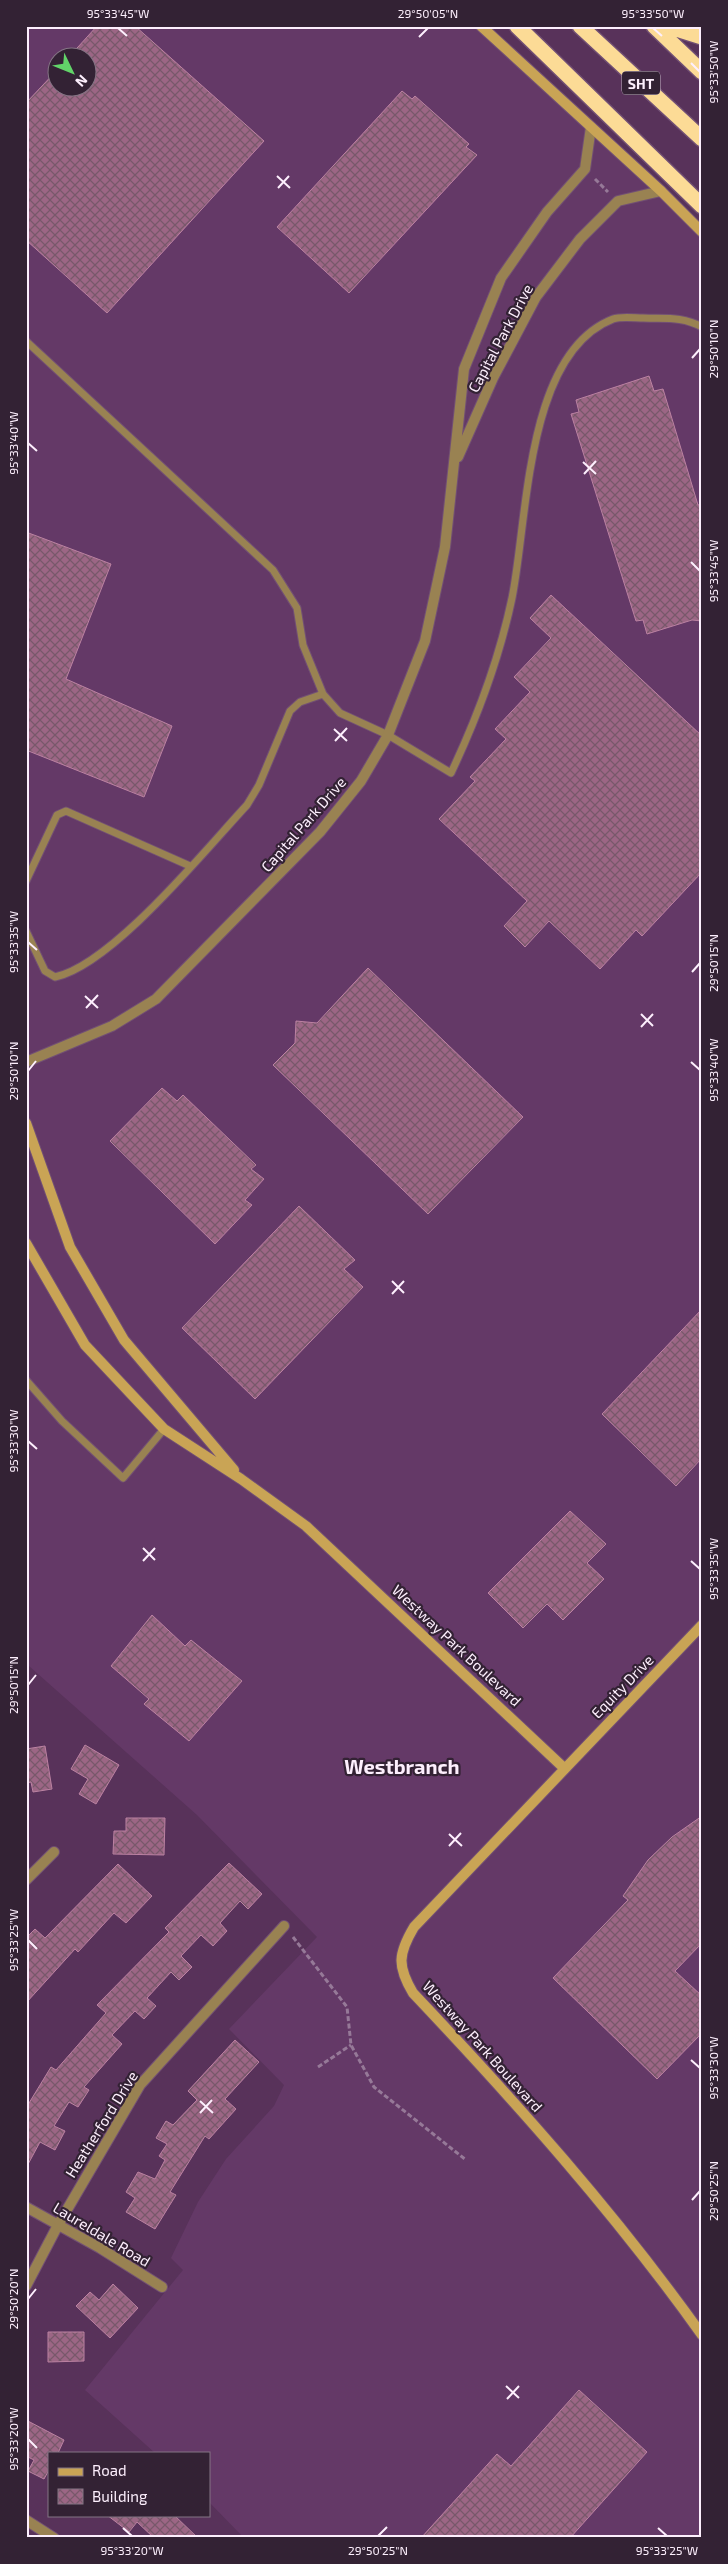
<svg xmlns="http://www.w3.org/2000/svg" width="728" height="2564" font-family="'Exo 2',sans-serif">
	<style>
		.built { fill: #643967; fill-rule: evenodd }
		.building { fill: url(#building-cross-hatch); stroke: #bb82a2 }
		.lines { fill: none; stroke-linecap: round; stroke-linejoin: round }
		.lane-casing { stroke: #725074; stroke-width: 9 }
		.street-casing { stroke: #725074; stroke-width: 12 }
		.secondary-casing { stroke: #725074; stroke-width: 12 }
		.highway-casing { stroke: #725074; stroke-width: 18 }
		.path { stroke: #967998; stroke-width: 3; stroke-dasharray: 5 2.5; stroke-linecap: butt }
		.lane { stroke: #998252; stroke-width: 7 }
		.street { stroke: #998252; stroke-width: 10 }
		.secondary { stroke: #c9a455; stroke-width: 10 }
		.highway { stroke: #fcdb96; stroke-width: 15 }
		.ticks { fill: none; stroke: #fdeffd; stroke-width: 2 }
		.labels { text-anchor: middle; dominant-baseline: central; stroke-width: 4.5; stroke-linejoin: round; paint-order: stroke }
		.shield { fill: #332234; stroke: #c0b2c1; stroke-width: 1 }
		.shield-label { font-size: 14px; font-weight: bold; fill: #fdeffd }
		.street-label { font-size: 15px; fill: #fdeffd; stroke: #332234 }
		.district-label { font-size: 20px; font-weight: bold; fill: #fdeffd; stroke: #332234 }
		.neatline { fill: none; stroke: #fdeffd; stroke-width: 2 }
		.ticks-label { font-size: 12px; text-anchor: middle; fill: #fdeffd }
	</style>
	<defs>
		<pattern id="building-cross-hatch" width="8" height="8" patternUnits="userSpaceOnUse" patternTransform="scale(1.25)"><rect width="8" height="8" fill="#9c6685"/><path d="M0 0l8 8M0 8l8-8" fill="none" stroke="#78586b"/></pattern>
	</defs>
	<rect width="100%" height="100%" fill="#58325a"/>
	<path class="built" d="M26,26H481L702,230V2538H244L209,2502V2453H155L85,2390L183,2270L171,2258L198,2202L226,2159L274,2106L284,2085L229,2029L317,1937L197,1815L29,1666L26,1669ZM58,58H88V88H58Z"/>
	<path class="building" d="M97,26H135L264,141L107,313L26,240V103L58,69V88H88V58H68Z
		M402,91L412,99L415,96L469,144L466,147L477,155L349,293L277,227Z
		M649,376L654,391L663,389L698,505L702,504V621L692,620L647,634L643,620L636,621L571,414L579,412L576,400Z
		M26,532L111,564L66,679L172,726L144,797L26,750Z
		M551,595L702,736V872L642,936L636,930L600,969L549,921L525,947L504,926L527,901L439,819L475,781L470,777L506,739L495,729L530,692L514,677L551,638L530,618Z
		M368,968L523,1117L428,1214L273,1065L295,1043L296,1021L317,1023Z
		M162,1088L177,1101L183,1095L256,1165L251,1169L264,1179L245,1200L252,1205L215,1244L110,1141Z
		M299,1206L355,1260L344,1269L363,1287L255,1399L182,1328Z
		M702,1309V1458L676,1486L602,1414Z
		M570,1511L606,1544L587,1563L604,1579L563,1620L547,1604L523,1628L488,1593Z
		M152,1615L185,1646L191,1640L242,1681L189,1741L144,1704L149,1699L111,1666Z
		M85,1745L119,1765L96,1804L79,1794L88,1779L71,1769Z
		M45,1746L52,1789L33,1792L31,1782L26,1783V1749Z
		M702,1816V1943L675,1971L702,1996V2033L657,2079L553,1978L628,1900L623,1896L648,1860L672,1837Z
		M126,1818H165L164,1855L113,1854L114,1831H126Z
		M229,1863L262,1894L248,1909L240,1901L220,1923L227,1931L213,1946L201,1935L181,1956L192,1967L179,1980L171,1972L147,1998L156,2006L144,2019L135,2011L112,2035L122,2044L84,2087L89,2090L78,2107L69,2102L54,2126L65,2131L55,2150L40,2142L26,2168V2108L51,2067L56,2070L106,2013L97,2005L169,1932L165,1928Z
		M118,1864L152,1896L126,1923L114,1913L78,1952L75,1949L26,2003V1938L35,1929L45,1938Z
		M235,2040L259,2062L225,2099L236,2109L209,2139L205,2136L170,2192L176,2195L155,2229L126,2212L135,2198L126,2192L138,2172L155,2179L165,2160L159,2156L167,2144L156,2138L166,2121L173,2125L197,2100L188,2091Z
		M113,2284L138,2308L110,2338L76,2306L90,2292L99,2300Z
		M48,2332H84V2361L48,2362Z
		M579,2390L647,2452L570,2538H421L497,2454L511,2466Z
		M26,2420L64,2440L58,2453H49V2470L44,2479L28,2471L34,2460L26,2456Z
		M107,2515H174L198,2538H154L137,2522L129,2532Z"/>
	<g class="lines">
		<defs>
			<path id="lane" d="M26,341L273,570L297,608L303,645L323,694L340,713L388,735L451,773C478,716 499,660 512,598C528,520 525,353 613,319C621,316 635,318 643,318C665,319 682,316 702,327
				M26,881L57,815L66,811L190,866
				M26,931L45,971L55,977C112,965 205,850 247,805L259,785L290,711L300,702L323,694
				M26,1380L62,1421L123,1478L164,1429"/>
			<path id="street" d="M458,457L493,378L536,297L580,239L618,201L661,191
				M26,1062L112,1026L156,999L320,832L361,781L388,735L425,641L445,547L464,369L501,278L547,212L585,169L591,127
				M26,1880L54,1852
				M26,2207L100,2248L162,2287
				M26,2286L58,2225L140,2085L284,1926
				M26,2520L54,2538"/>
			<path id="secondary" d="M481,26L661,191L702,232
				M26,1123L70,1247L124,1340L234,1470
				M26,1243L85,1345L164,1429L241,1479L306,1526L564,1768
				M702,1625L414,1927C398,1954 397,1966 413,1993C516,2102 615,2213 702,2335"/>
			<path id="highway" d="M517,26L702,206
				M580,26L702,139
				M654,26L702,72
				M667,26L702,37"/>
		</defs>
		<use href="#lane" class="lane-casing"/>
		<use href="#street" class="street-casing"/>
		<use href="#secondary" class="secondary-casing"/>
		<use href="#highway" class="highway-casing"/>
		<path class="path" d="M595,179L608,192
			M293,1937L347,2007L351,2045L374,2087L466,2160
			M318,2067L351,2045"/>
		<use href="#lane" class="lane"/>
		<use href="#street" class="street"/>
		<use href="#secondary" class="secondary"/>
		<use href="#highway" class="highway"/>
	</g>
	<path class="ticks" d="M118,28L127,36M653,28L662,36M419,37L428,28M691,63L700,72M277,176L290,188M278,188L289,176M692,358L700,349M28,443L37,451M583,462L596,474M584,474L596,461M691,562L700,571M334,729L347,741M335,741L347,728M28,942L37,950M692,972L700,963M85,996L98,1008M86,1008L98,995M641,1014L653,1026M641,1027L653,1014M691,1062L700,1070M28,1071L36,1061M392,1281L404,1293M392,1294L404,1281M28,1441L37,1449M143,1548L155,1560M143,1561L155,1548M691,1561L700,1569M28,1685L36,1675M449,1834L462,1846M449,1846L461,1833M28,1940L37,1949M691,2060L700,2068M200,2101L213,2113M200,2113L212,2100M692,2200L700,2191M28,2299L36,2289M506,2386L519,2398M507,2399L519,2386M28,2439L37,2448M123,2528L132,2536M658,2528L667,2536M378,2536L387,2527"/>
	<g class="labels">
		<rect class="shield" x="622" y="71.5" width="38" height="23" rx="4"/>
		<g class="shield-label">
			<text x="641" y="83">SHT</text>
		</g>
		<g class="street-label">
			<text transform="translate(500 338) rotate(-62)">Capital Park Drive</text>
			<text transform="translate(303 824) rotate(-49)">Capital Park Drive</text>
			<text transform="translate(457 1645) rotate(43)">Westway Park Boulevard</text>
			<text transform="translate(622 1686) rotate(-46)">Equity Drive</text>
			<text transform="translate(483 2046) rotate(48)">Westway Park Boulevard</text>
			<text transform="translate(101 2124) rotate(-58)">Heatherford Drive</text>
			<text transform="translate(102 2234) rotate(31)">Laureldale Road</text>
		</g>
		<g class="district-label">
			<text x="402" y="1766">Westbranch</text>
		</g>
	</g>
	<rect width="728" height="2564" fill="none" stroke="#332234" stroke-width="55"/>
	<rect x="48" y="2452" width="162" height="65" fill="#332234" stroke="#847484"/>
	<rect x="58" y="2468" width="25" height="8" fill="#c9a455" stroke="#847484"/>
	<text x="92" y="2476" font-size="15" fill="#fdeffd">Road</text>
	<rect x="58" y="2489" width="25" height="15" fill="url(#building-cross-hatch)" stroke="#847484"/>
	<text x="92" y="2502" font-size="15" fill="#fdeffd">Building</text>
	<g transform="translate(72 72) rotate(133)"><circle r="24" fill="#332234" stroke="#847484"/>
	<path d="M0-4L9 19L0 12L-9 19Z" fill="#62d469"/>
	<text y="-8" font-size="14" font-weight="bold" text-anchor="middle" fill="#fdeffd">N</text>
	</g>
	<rect x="28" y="28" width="672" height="2508" class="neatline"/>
	<g class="ticks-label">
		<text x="118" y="18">95°33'45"W</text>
		<text x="428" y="18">29°50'05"N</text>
		<text x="653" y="18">95°33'50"W</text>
		<text transform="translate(714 72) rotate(-90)" y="4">95°33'50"W</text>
		<text transform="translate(714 349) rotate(-90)" y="4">29°50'10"N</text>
		<text transform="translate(14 443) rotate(-90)" y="4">95°33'40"W</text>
		<text transform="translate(714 571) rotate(-90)" y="4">95°33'45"W</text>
		<text transform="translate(14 942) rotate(-90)" y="4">95°33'35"W</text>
		<text transform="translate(714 963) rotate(-90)" y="4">29°50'15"N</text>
		<text transform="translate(714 1070) rotate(-90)" y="4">95°33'40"W</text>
		<text transform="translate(14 1071) rotate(-90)" y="4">29°50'10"N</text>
		<text transform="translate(14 1441) rotate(-90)" y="4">95°33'30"W</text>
		<text transform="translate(714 1569) rotate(-90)" y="4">95°33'35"W</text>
		<text transform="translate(14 1685) rotate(-90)" y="4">29°50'15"N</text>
		<text transform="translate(14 1940) rotate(-90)" y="4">95°33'25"W</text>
		<text transform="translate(714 2068) rotate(-90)" y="4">95°33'30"W</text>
		<text transform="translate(714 2191) rotate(-90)" y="4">29°50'25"N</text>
		<text transform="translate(14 2299) rotate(-90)" y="4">29°50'20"N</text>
		<text transform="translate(14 2439) rotate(-90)" y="4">95°33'20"W</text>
		<text x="132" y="2555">95°33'20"W</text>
		<text x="378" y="2555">29°50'25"N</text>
		<text x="667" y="2555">95°33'25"W</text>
	</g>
</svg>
